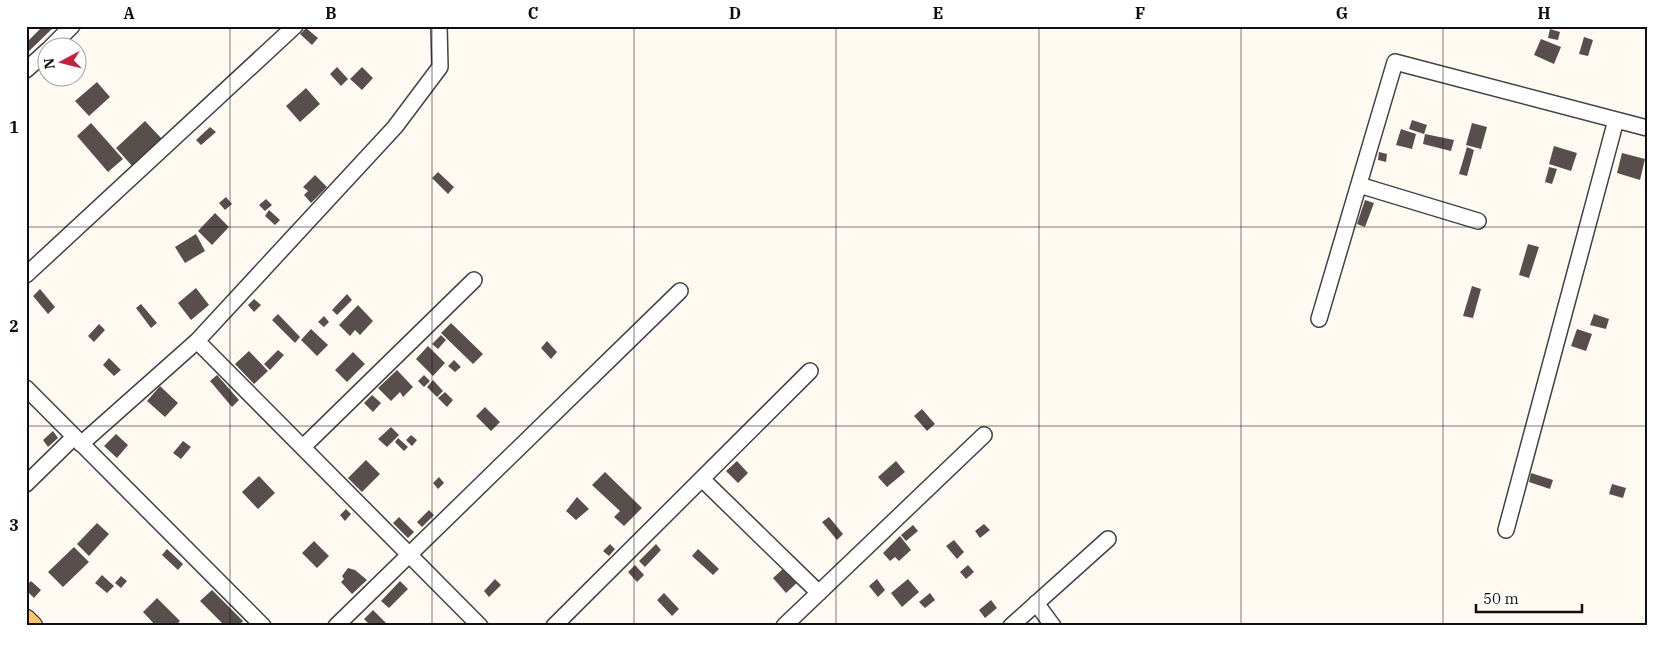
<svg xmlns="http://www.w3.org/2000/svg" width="1673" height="652" font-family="'IBM Plex Serif',serif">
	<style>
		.building { fill: #584e4b }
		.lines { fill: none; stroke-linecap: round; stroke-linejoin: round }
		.minor-casing { stroke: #424242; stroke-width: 18 }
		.major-casing { stroke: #202020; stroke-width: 21 }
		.minor { stroke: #fff; stroke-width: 15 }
		.major { stroke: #ffc361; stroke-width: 19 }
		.grid { fill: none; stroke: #0f0f0f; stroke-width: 1; stroke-opacity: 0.55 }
		.neatline { fill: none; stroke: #0f0f0f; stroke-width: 2 }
		.grid-label { font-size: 16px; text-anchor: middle; font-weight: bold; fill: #0f0f0f }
	</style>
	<rect width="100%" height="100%" fill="#fffaf1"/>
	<path class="building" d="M43,26H55L26,54V43Z
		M306,28L318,38L312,45L300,34Z
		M1550,29L1560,32L1558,40L1548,38Z
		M1584,37L1593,40L1588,56L1579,54Z
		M1541,39L1561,47L1554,64L1534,55Z
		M337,67L348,79L341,86L330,74Z
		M362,67L373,78L362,90L350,79Z
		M97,82L110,97L89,116L75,101Z
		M306,88L320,104L300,122L286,106Z
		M1412,120L1427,125L1424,134L1409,129Z
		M145,121L163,140L133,167L116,148Z
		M91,123L123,159L108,172L77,136Z
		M1472,123L1487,127L1481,149L1466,145Z
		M210,127L216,132L201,145L196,140Z
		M1401,129L1416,134L1412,149L1396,145Z
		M1425,134L1454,140L1451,151L1423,144Z
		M1554,146L1577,153L1571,171L1549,164Z
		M1467,147L1474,150L1467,176L1459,174Z
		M1379,152L1387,154L1386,162L1378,160Z
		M1622,153L1645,159L1640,180L1617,173Z
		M1549,167L1557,169L1552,184L1545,182Z
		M438,172L454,187L448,194L432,178Z
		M315,175L327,187L311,203L304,195L308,191L303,187Z
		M226,197L232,204L225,210L219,203Z
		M266,199L272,205L265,211L259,205Z
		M1365,200L1374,203L1365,227L1357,224Z
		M269,210L280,220L275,225L265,216Z
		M215,213L229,227L212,245L198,231Z
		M196,234L205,251L185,263L175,247Z
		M1528,244L1539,247L1529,278L1519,275Z
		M1472,286L1481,289L1473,318L1463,316Z
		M196,288L209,305L191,320L178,303Z
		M40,289L55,307L48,314L33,296Z
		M347,294L352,300L337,315L332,310Z
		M254,299L261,305L254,312L248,305Z
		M141,304L157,323L151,328L136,308Z
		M358,305L373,321L360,335L355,330L350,336L339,325Z
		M278,314L300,337L295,343L272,320Z
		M1594,314L1609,319L1606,329L1590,325Z
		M324,316L329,322L324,327L318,322Z
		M451,323L483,354L473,364L441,333Z
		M99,324L105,330L94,342L88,336Z
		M311,329L328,345L317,356L301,340Z
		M1577,329L1592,334L1586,351L1571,346Z
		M441,335L446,340L438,349L432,344Z
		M547,341L557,352L551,359L541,348Z
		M428,346L445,363L433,376L416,359Z
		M278,350L284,355L270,370L264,364Z
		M249,351L268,371L254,384L235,364Z
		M353,352L365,364L347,382L335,370Z
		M109,358L121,370L114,376L103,365Z
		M454,360L461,367L455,372L448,366Z
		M397,370L413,387L403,397L400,392L391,401L378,388Z
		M217,375L239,400L232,407L210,381Z
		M424,375L430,381L424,387L418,381Z
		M433,380L443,391L437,397L427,387Z
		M160,386L178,403L165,417L147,401Z
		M445,392L453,400L447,407L438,398Z
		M372,395L381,403L373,412L364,403Z
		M485,407L500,422L491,431L476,416Z
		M922,409L935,424L927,431L914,416Z
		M391,427L399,435L387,447L378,439Z
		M53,431L58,438L48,447L43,440Z
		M116,434L128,445L117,458L104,446Z
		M411,435L417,440L412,446L406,440Z
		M398,438L408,447L404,451L395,442Z
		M183,441L191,447L181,459L173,453Z
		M366,460L380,474L362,492L348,478Z
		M737,461L748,473L738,483L726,471Z
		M896,461L905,472L887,487L878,477Z
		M605,472L642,508L624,526L614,517L620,511L592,485Z
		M1531,473L1553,480L1550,489L1529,482Z
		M259,476L275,493L258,509L242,492Z
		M439,477L444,483L438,489L433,483Z
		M1612,484L1626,488L1623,498L1609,494Z
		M577,497L589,509L576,520L566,511Z
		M346,509L351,514L345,521L340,515Z
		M429,510L434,515L422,527L417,522Z
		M399,517L414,532L408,538L393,523Z
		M829,517L843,534L837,540L822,522Z
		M97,523L109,534L89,556L77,544Z
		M984,524L990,530L980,538L975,531Z
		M913,525L918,531L906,541L901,535Z
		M900,536L911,550L899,561L895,557L890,561L883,553Z
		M954,540L964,552L957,559L946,546Z
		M314,541L329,556L317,568L302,553Z
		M610,544L615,549L609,556L603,551Z
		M656,544L661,550L645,567L639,561Z
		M74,547L89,562L63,587L48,572Z
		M167,549L183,564L178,570L162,555Z
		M698,549L719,569L713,575L692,556Z
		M635,565L644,575L637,582L628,572Z
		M968,565L974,572L966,579L960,572Z
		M785,567L799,581L786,593L773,578Z
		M348,568L355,570L367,580L352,594L341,582L344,579L342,576Z
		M102,575L114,586L107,593L95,583Z
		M121,576L127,581L121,588L115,583Z
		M495,579L501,585L489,597L484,591Z
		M877,579L885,590L878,597L869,586Z
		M908,579L919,592L902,607L891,593Z
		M31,581L41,590L34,598L26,590V586Z
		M400,581L408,589L389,608L381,601Z
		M212,590L243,621L239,626H225L200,601Z
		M664,593L679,609L672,616L657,600Z
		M930,593L935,600L925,608L919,602Z
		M157,598L180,621L175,626H156L143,612Z
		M991,600L997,608L985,618L979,610Z
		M373,610L389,626H371L364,619Z"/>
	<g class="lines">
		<defs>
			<path id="minor" d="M50,48L72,26
				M26,70L48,50
				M1359,185L1478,221
				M26,275L295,26
				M1319,319L1395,62L1647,128
				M197,341L480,626
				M26,388L263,626
				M81,444L197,341L395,127L440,67L439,26
				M303,447L474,280
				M702,479L819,593
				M26,484L74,437
				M1506,530L1616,120
				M1036,603L1053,626
				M336,626L680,291
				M554,626L810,371
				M784,626L984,435
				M1011,626L1108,539"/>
			<path id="major" d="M26,619L33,626"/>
		</defs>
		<use href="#minor" class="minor-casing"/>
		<use href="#major" class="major-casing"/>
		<use href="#minor" class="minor"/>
		<use href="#major" class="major"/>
	</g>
	<path class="grid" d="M230,26V626M432,26V626M634,26V626M836,26V626M1039,26V626M1241,26V626M1443,26V626M26,227H1647M26,426H1647"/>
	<rect width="1673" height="652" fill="none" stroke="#ffffff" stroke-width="55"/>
	<g transform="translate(62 62) rotate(263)"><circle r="24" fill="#ffffff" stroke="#9f9f9f"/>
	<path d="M0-4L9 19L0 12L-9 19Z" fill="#c71f3e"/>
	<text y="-8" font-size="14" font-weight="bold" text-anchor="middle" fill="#0f0f0f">N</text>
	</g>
	<path d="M1476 604v8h106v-8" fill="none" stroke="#0f0f0f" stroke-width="2.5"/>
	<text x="1483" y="604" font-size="15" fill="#0f0f0f" stroke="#ffffff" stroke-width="4" paint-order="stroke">50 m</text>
	<rect x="28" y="28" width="1618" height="596" class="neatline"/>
	<g class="grid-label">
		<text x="129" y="19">A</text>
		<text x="331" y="19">B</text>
		<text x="533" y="19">C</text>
		<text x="735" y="19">D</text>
		<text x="938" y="19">E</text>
		<text x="1140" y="19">F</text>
		<text x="1342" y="19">G</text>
		<text x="1544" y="19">H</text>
		<text x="14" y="133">1</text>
		<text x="14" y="332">2</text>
		<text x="14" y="531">3</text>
	</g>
</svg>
